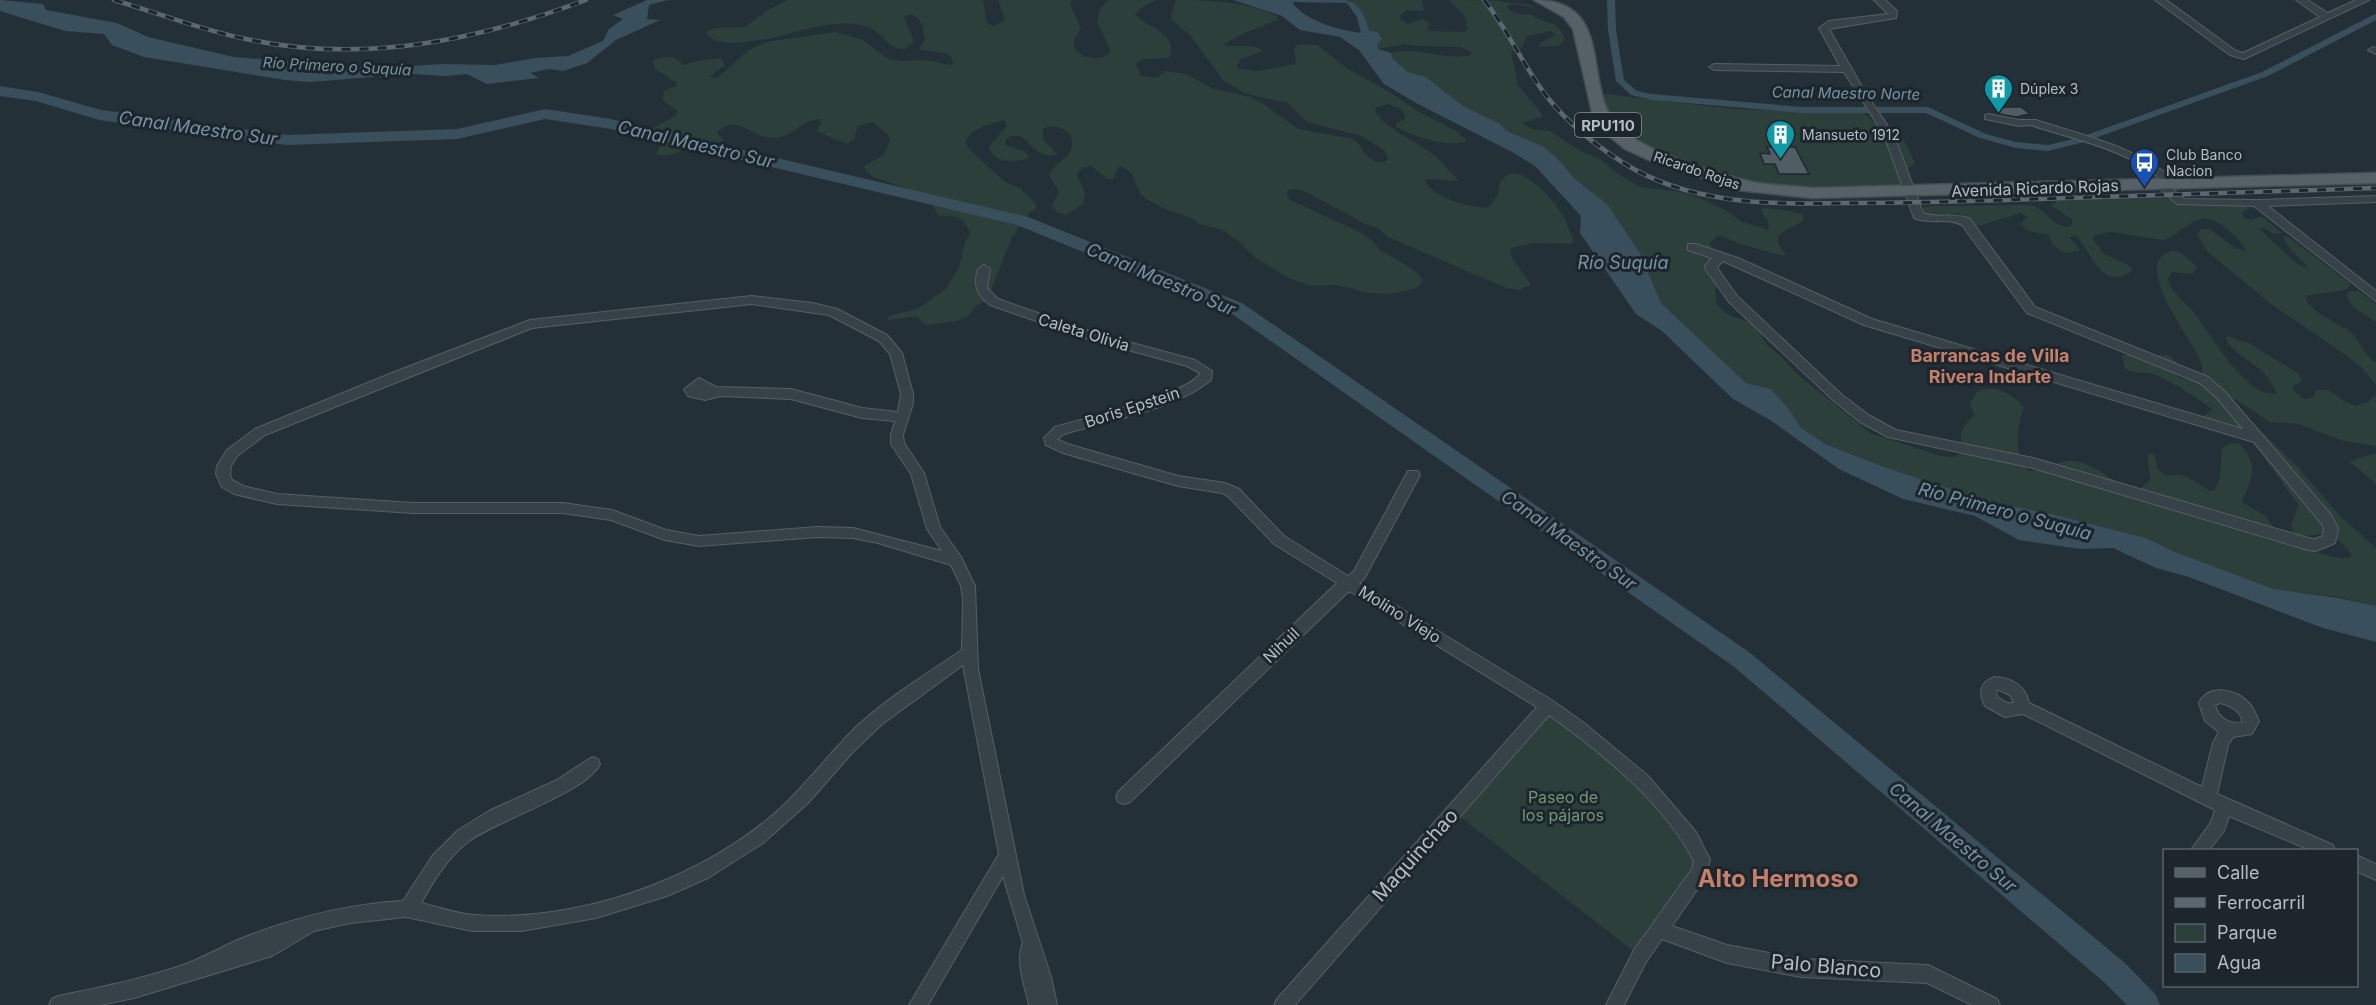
<svg xmlns="http://www.w3.org/2000/svg" width="2376" height="1005" font-family="Inter,sans-serif">
	<style>
		.green { fill: #2c3f3a }
		.water { fill: #3a4f5c; fill-rule: evenodd }
		.lines { fill: none; stroke-linecap: round; stroke-linejoin: round }
		.canal { fill: #3a4f5c; fill-rule: evenodd }
		.river { fill: #3a4f5c; fill-rule: evenodd }
		.building { fill: #505d65; stroke: #1f282e; stroke-width: 1.5 }
		.street-casing { stroke: #555f65; stroke-width: 2 }
		.primary-casing { stroke: #444d54; stroke-width: 3 }
		.street { fill: #374148; fill-rule: evenodd }
		.primary { fill: #556167; fill-rule: evenodd }
		.rail-casing { stroke: #5c6870; stroke-width: 4.5 }
		.rail { stroke: #1d262c; stroke-width: 3; stroke-dasharray: 9; stroke-linecap: butt }
		.labels { text-anchor: middle; dominant-baseline: central; stroke-width: 6; stroke-linejoin: round; paint-order: stroke }
		.far-poi-label { font-size: 14px; fill: #b2bdc4; stroke: #1d262c; text-anchor: start }
		.far-street-label { font-size: 14px; fill: #b2bdc4; stroke: #1d262c }
		.far-water-label { font-size: 15px; font-style: italic; fill: #7693a4; stroke: #1d262c }
		.shield { fill: #1d262c; stroke: #859096; stroke-width: 1.5 }
		.shield-label { font-size: 15px; font-weight: bold; fill: #b2bdc4 }
		.street-label { font-size: 16px; fill: #b2bdc4; stroke: #1d262c }
		.park-label { font-size: 16px; fill: #739774; stroke: #1d262c }
		.water-label { font-size: 18px; font-style: italic; fill: #7693a4; stroke: #1d262c }
		.neighbourhood-label { font-size: 18px; font-weight: bold; fill: #c67f6a; stroke: #1d262c }
		.near-street-label { font-size: 20px; fill: #b2bdc4; stroke: #1d262c }
		.near-quarter-label { font-size: 24px; font-weight: bold; fill: #c67f6a; stroke: #1d262c }
	</style>
	<rect width="100%" height="100%" fill="#243037"/>
	<path class="green" d="M788,0H983L987,23L993,26L1005,21L998,0H1072L1070,4L1081,28L1074,40V48C1082,60 1102,61 1111,52L1097,22L1100,9L1108,0H1157L1142,7L1135,14C1146,28 1180,33 1169,58L1144,59L1136,63L1141,76L1156,78L1166,71L1186,74L1212,88L1250,97L1262,103L1298,129L1353,139C1365,147 1368,169 1388,160L1385,151L1362,136L1307,122L1288,103L1246,94L1223,80L1189,34L1170,19L1176,0C1211,0 1244,1 1277,16L1278,20L1246,32L1224,44L1227,46H1250L1262,49V51L1240,60L1237,66L1239,69L1259,71L1295,64L1296,61L1294,49L1298,44L1317,45L1347,68L1393,94L1419,112L1456,131L1465,139V142C1443,147 1416,137 1396,127V124L1406,118L1401,109L1388,104L1375,108C1376,125 1424,145 1436,157C1444,164 1451,173 1459,181L1425,179C1428,197 1472,208 1488,208L1497,196L1500,182L1508,174C1527,170 1551,197 1560,211C1567,220 1569,231 1574,241L1571,244L1533,243L1511,248V256L1531,285L1519,290L1506,288L1388,237L1378,228L1365,224L1308,193L1298,189L1288,190L1286,193L1290,200L1360,232L1373,241L1378,249L1411,268L1422,278L1423,282L1416,288L1392,294L1368,293L1337,285L1311,286L1289,278L1256,258L1239,242L1223,230L1200,224L1189,217L1167,210L1146,199L1140,193L1131,173L1121,166L1117,169L1113,179H1108L1091,166L1081,169L1077,175L1085,193L1083,204L1066,215L1057,212L1052,206L1059,192L1049,175C1057,158 1078,160 1070,134C1062,127 1052,124 1043,129V139L1057,154C1041,160 1031,144 1020,136H1010L1006,139V145L1023,151L1029,156L1027,159C1013,162 993,164 989,146L1007,126L1004,120L984,126L971,133L966,140L967,147L1004,181L1021,189L1036,204V208L1029,214L1012,237L987,300L977,305L968,316L957,321L927,325L922,323L917,316L888,320L889,316L917,309L946,289L959,267L965,243L970,234C965,216 956,215 938,216L929,196L873,177L867,172L864,166L884,155L890,141L888,135L873,122L858,126L854,139L847,144L816,131L822,123L818,119C796,123 792,141 766,137C749,135 737,114 717,132L725,142L723,147C712,149 699,145 689,148C677,151 669,159 656,154L659,147L672,140L673,137L672,135L658,133L651,129L674,117L678,111L663,101L664,91L676,86L677,83L655,69L653,61C663,55 676,55 683,65L702,60L721,58L725,65L709,77L717,78L749,50L766,42L835,32L863,40L888,59L903,61L927,60L950,65L953,63L951,57L945,53L921,50L920,47L925,40C923,28 923,18 911,14L904,17L914,42L905,49C889,50 883,34 870,28C857,22 834,23 820,26C797,30 719,58 706,32L715,28L745,27L768,10Z
		M1345,0H1422L1424,11L1406,10L1401,15L1400,19L1408,24L1422,19L1430,24L1427,28L1430,31L1464,32L1468,29L1464,15L1449,0C1467,0 1526,0 1535,8L1513,4L1506,7C1517,17 1520,13 1532,15C1535,16 1537,19 1541,20C1554,24 1560,25 1565,39L1559,46L1540,47V43L1555,35L1551,31L1527,36L1521,49L1511,52L1518,85L1542,114V117L1523,123L1532,129L1550,131L1580,151L1600,159L1618,174L1640,187L1681,192L1699,198L1725,210L1742,222L1769,230L1768,221L1761,210L1764,208L1786,210L1801,214L1804,219C1797,228 1784,228 1778,237V243L1786,254L1783,256L1740,244L1721,236H1717L1710,243C1714,253 1716,265 1716,276C1717,286 1712,299 1720,308C1731,321 1749,317 1761,329V335L1767,345L1781,356L1797,374L1870,433L1941,456L1953,457L1964,453L1965,450C1956,433 1962,428 1974,415L1970,403L1977,392C1992,382 2015,395 2024,408C2016,427 2014,454 2028,471C2044,472 2058,459 2074,461C2098,464 2115,486 2138,491L2150,480C2151,471 2146,463 2149,454L2153,453C2158,459 2154,465 2159,470C2166,478 2173,474 2181,475C2190,477 2202,487 2211,491L2215,490L2220,477L2222,449L2229,444L2239,443C2259,464 2253,477 2242,501C2248,508 2258,510 2265,516C2270,521 2272,526 2276,531C2288,545 2331,559 2349,558L2352,555C2344,545 2338,537 2325,535C2312,532 2295,544 2291,525L2298,507L2297,503L2250,438L2208,419L2204,416L2212,409C2199,399 2168,379 2153,374C2143,371 2133,375 2125,368L2122,355H2169L2176,362L2171,370C2180,381 2188,381 2201,376C2203,370 2202,365 2199,358C2190,336 2141,277 2162,256C2167,251 2173,250 2180,252L2197,267L2192,274L2172,272L2168,279C2172,293 2180,298 2190,308C2210,330 2242,396 2277,394C2263,360 2241,364 2226,339L2227,336L2249,343L2299,374L2302,381L2292,387V389L2303,399L2313,398L2316,390H2329L2344,401L2356,406L2369,401L2376,394V446L2344,441L2298,424L2270,422L2235,399L2230,401L2298,467L2340,516L2376,548V606L2339,597L2274,589L2175,552L2146,538L2052,514L1990,502L1884,467L1825,444L1800,427L1789,409L1771,389L1746,383L1661,303L1640,253L1607,204L1574,178L1558,159L1543,147L1507,131L1500,124L1463,106L1426,77L1408,72L1393,59L1391,53C1417,46 1444,61 1471,55V52L1460,47L1415,46L1405,44L1378,49L1376,44L1382,36L1378,32L1369,31L1351,2Z
		M1605,94L1734,109L1864,113C1876,128 1894,127 1904,141C1909,147 1911,156 1915,163L1899,175L1904,187L1814,190L1745,183L1662,158L1612,125L1601,98Z
		M2153,196H2173L2183,204L2246,206L2248,209L2242,213L2244,218L2252,220L2261,216L2282,233L2274,234L2261,227L2262,231L2297,264L2309,269C2300,257 2288,250 2283,236L2289,237L2351,284L2346,290L2311,295L2307,296L2306,300C2316,315 2334,321 2348,330C2360,338 2363,355 2376,363V385L2362,368L2347,356L2271,304L2208,252L2197,235L2201,229H2210L2235,248L2247,251C2239,239 2217,215 2201,219C2195,220 2189,225 2184,228C2176,233 2172,238 2163,240L2111,232L2095,235L2093,239L2104,254L2127,264L2133,270C2101,293 2092,252 2076,236L2069,237L2080,250C2064,257 2054,249 2048,235C2038,233 2027,233 2021,224L2027,217L2021,213L1975,227L1959,213L1939,217L1923,216L1921,208L1933,206L2030,205C2048,210 2049,225 2069,227L2072,224V219L2051,206L2057,201Z
		M2350,291H2359L2376,304V322L2354,308L2346,295Z
		M2376,453V484L2349,461Z
		M1548,706L1613,755L1702,860L1640,956L1454,812Z"/>
	<path class="water" d="M0,0L43,4L46,10L117,23L148,37L234,57L378,68L442,64L495,65L535,58L568,56L603,41L609,29L623,19L613,15L647,0H668L649,5L647,19L660,20L616,40L587,63L563,71L549,69L530,73L539,78L487,84L467,74L445,76L411,74L309,82L285,80L144,57L112,45L104,34L65,31L0,11Z
		M1233,0H1345C1362,5 1365,16 1369,31L1378,32L1382,39L1377,44L1378,49L1391,53L1393,59L1408,72L1426,77L1463,106L1500,124L1507,131L1544,147L1558,159L1574,178L1607,204L1640,253L1661,303L1746,383L1771,389L1789,409L1800,427L1825,444L1884,467L1990,502L2052,514L2146,538L2175,552L2274,589L2339,598L2376,606V642L2323,628L2189,577L2156,568L2113,548L2080,549L2019,540L1975,516L1903,499L1839,469L1770,420L1733,399L1662,331L1636,314L1580,233L1581,216L1535,166L1512,152L1416,103L1384,84L1359,50L1340,37L1300,30L1282,16ZM1292,2L1347,3L1357,17L1361,33C1338,30 1305,21 1292,2Z"/>
	<g class="lines">
		<path class="canal" d="M1607,0H1615L1616,30L1624,80L1637,91L1652,94L1802,107H1928L1986,134L2016,142L2048,145L2078,138L2262,72L2373,15L2376,14V20L2268,76L2084,142L2048,151L2016,148L1980,138L1926,113H1802L1652,100L1631,95L1616,81L1608,30Z"/>
		<path class="river" d="M0,86L38,92L101,110L287,135L457,129L545,109L611,119L1028,217L1242,303L1749,652L2125,963L2156,995L2160,1005H2127L2105,983L1733,666L1228,311L1017,225L611,129L545,119L457,139L287,145L99,120L36,101L0,96Z"/>
	</g>
	<path class="building" d="M2006,107H2021L2030,114L2016,117L2000,114L1995,110Z
		M1767,147H1795L1809,174H1779L1775,164H1764L1760,153L1770,154Z"/>
	<g class="lines">
		<defs>
			<path id="street" d="M1874,0H1885L1897,11L1896,18L1829,29L1865,92L1894,135L1923,213C1938,219 1954,212 1970,219L2035,307L2208,377L2225,392L2331,515L2338,528L2335,543L2316,551L2308,550L2033,468L1888,437L1860,422L1834,401L1729,302L1706,270L1705,266L1712,258L1688,250V244H1696L1738,258L1872,319L2243,429L2217,398L2200,383L2027,313L1962,225C1947,217 1930,225 1914,218L1884,135L1844,72L1714,70L1709,67L1714,64L1840,66L1819,28L1829,21L1888,14ZM1723,261L1864,325L2254,442L2321,523L2324,528L2323,536L2315,539L2308,538L2033,458L1896,430L1870,416L1842,395L1737,296L1718,269L1717,267Z
				M2155,0H2166L2236,51L2243,53L2320,17L2296,0H2307L2328,13L2356,0H2369L2244,59L2230,55Z
				M2373,47L2376,48V54L2368,50Z
				M1989,114L2019,120H2036C2083,136 2137,146 2175,181V185L2169,186L2184,199L2257,200L2376,196V202L2268,206L2376,291V301L2254,206L2177,204L2155,184L2156,182L2163,181C2128,149 2075,140 2031,125L2019,126L1985,119V115Z
				M984,265L990,269L987,288L998,299L1095,333L1195,360L1212,371L1211,380C1176,409 1108,421 1064,434L1057,439L1067,444L1178,476L1225,483L1239,489L1284,536L1348,576L1354,571L1408,471H1418L1420,475L1364,579L1359,583L1553,701L1584,723L1648,776L1696,832L1710,860L1705,878L1672,926L1727,945L1801,959L1928,965L1997,999L2000,1005H1972L1927,983L1801,977L1727,963L1662,939L1646,962L1624,1005H1606L1634,950L1692,869L1694,861C1663,802 1602,753 1549,715L1295,1005H1274L1277,999L1537,707L1349,591L1130,802L1124,804L1118,802L1116,797L1118,792L1337,583L1274,544L1229,497L1222,493L1178,486L1063,453L1046,445L1044,438L1055,427C1081,419 1191,394 1200,373L1187,366L1088,339L990,305C977,295 973,285 978,269Z
				M752,296L812,303L837,309L887,335L902,353L913,394V403L903,435L904,443L924,473L940,527L961,557L975,586L978,669L1024,895L1051,977L1057,1005H1029C1025,987 1015,961 1023,943L1003,876L928,1005H909L999,854L963,665L881,725L853,752L808,803L763,843L708,878L667,896L596,918L521,931H472L406,917L350,923L314,931L272,956L134,998L100,1005H49L52,999L58,996C101,987 144,979 186,964C204,957 222,947 240,939C293,918 346,904 403,901L433,855L457,831L489,811L557,780L592,757L598,759L600,764C587,792 498,820 469,841C448,857 434,880 421,903C439,907 456,914 474,915C575,922 689,883 767,820C800,793 825,758 855,728C887,698 925,675 962,650L963,599L961,586L951,565L878,543L853,538L817,537L699,546L665,540L611,520L563,513H413L277,504L234,494L222,487L216,474L217,466L227,450L255,429L392,373L530,320ZM752,304L829,315L879,341L890,354L901,394L898,412L862,408L791,389L716,387L699,378L684,389L688,396L705,400L721,396L791,399L862,418L895,421L891,435V444L911,474L927,529L942,551L853,528L817,527L699,536L666,530L612,510L563,503H413L277,494L243,486L232,480L230,474L231,466L237,456L265,435L532,328Z
				M1995,677C2012,678 2026,686 2029,703L2202,787L2213,743L2219,732L2205,721L2199,703C2209,683 2237,689 2250,704C2254,709 2256,715 2259,721L2252,734L2233,737L2228,745L2217,794L2333,845L2335,850H2310L2229,816L2224,831L2209,850H2191L2211,822L2215,810L2023,714L2005,717L1985,706C1978,692 1980,682 1995,677ZM1999,690L2010,695L2014,703H2007L1997,697L1996,691ZM2220,703C2230,705 2243,712 2242,723C2230,724 2218,719 2215,705Z
				M2356,855L2376,864V880L2356,871Z"/>
			<path id="primary" d="M1534,0C1620,0 1578,92 1622,130C1646,151 1711,172 1744,180C1765,186 1790,185 1812,188L2376,173V183L1812,198L1737,190L1651,161L1625,149L1608,135L1592,112L1573,29L1564,17Z"/>
		</defs>
		<use href="#street" class="street-casing"/>
		<use href="#primary" class="primary-casing"/>
		<use href="#street" class="street"/>
		<use href="#primary" class="primary"/>
		<defs>
			<path id="rail" d="M114,0C158,13 201,30 246,39C363,64 476,41 586,0
				M1484,0C1509,31 1524,68 1548,98C1569,124 1595,145 1622,162C1692,207 1776,204 1856,203C1916,203 1977,201 2037,199C2150,195 2263,192 2376,188"/>
		</defs>
		<use href="#rail" class="rail-casing"/>
		<use href="#rail" class="rail"/>
	</g>
	<defs>
		<symbol id="building-pin" viewBox="-11 -11 22 30"><path d="M0 17L-7.5 6A9.5 9.5 0 1 1 7.5 6Z" fill="#0f9aa8" stroke="#1d262c"/><path d="M-4-6H4V6H1V3H-1V6H-4ZM-2.5-4.3h1.7v1.8h-1.7ZM.8-4.3h1.7v1.8H.8ZM-2.5-1h1.7V.8h-1.7ZM.8-1h1.7V.8H.8Z" fill="#fff"/></symbol>
		<symbol id="bus-pin" viewBox="-11 -11 22 30"><path d="M0 17L-7.5 6A9.5 9.5 0 1 1 7.5 6Z" fill="#1a4fb4" stroke="#1d262c"/><path d="M-5-6H5V4H4V6H2V4H-2V6H-4V4H-5ZM-3.5-4V0h7V-4ZM-3.5 1.2v1.5H-2V1.2ZM2 1.2v1.5H3.5V1.2Z" fill="#fff"/></symbol>
	</defs>
	<g fill-rule="evenodd">
		<use href="#building-pin" x="1982" y="72" width="33" height="45"/>
		<use href="#building-pin" x="1764" y="118" width="33" height="45"/>
		<use href="#bus-pin" x="2128" y="146" width="33" height="45"/>
	</g>
	<g class="labels">
		<g class="far-poi-label">
			<text x="2020" y="88">Dúplex 3</text>
			<text x="1802" y="134">Mansueto 1912</text>
			<text x="2166" y="154">Club Banco<tspan x="2166" dy="16">Nacion</tspan></text>
		</g>
		<g class="far-street-label">
			<text transform="translate(1697 170) rotate(19)">Ricardo Rojas</text>
		</g>
		<g class="far-water-label">
			<text transform="translate(337 66) rotate(3)">Río Primero o Suquía</text>
			<text transform="translate(1846 93) rotate(1)">Canal Maestro Norte</text>
		</g>
		<rect class="shield" x="1575" y="113" width="66" height="24" rx="4.5"/>
		<g class="shield-label">
			<text x="1608" y="125">RPU110</text>
		</g>
		<g class="street-label">
			<text transform="translate(2035 188) rotate(-2)">Avenida Ricardo Rojas</text>
			<text transform="translate(1084 332) rotate(17)">Caleta Olivia</text>
			<text transform="translate(1132 407) rotate(-18)">Boris Epstein</text>
			<text transform="translate(1400 614) rotate(32)">Molino Viejo</text>
			<text transform="translate(1281 645) rotate(-44)">Nihuil</text>
		</g>
		<g class="park-label">
			<text x="1563" y="797">Paseo de<tspan x="1563" dy="18">los pájaros</tspan></text>
		</g>
		<g class="water-label">
			<text transform="translate(198 128) rotate(8)">Canal Maestro Sur</text>
			<text transform="translate(696 144) rotate(13)">Canal Maestro Sur</text>
			<text x="1623" y="262">Río Suquía</text>
			<text transform="translate(1161 279) rotate(23)">Canal Maestro Sur</text>
			<text transform="translate(2005 511) rotate(15)">Río Primero o Suquía</text>
			<text transform="translate(1569 540) rotate(35)">Canal Maestro Sur</text>
			<text transform="translate(1953 837) rotate(40)">Canal Maestro Sur</text>
		</g>
		<g class="neighbourhood-label">
			<text x="1990" y="355">Barrancas de Villa<tspan x="1990" dy="21">Rivera Indarte</tspan></text>
		</g>
		<g class="near-street-label">
			<text transform="translate(1415 855) rotate(-48)">Maquinchao</text>
			<text transform="translate(1826 966) rotate(5)">Palo Blanco</text>
		</g>
		<g class="near-quarter-label">
			<text x="1778" y="878">Alto Hermoso</text>
		</g>
	</g>
	<rect x="2163" y="849" width="195" height="138" fill="#1d262c" stroke="#596269" stroke-width="1.5"/>
	<rect x="2175" y="868" width="30" height="9" fill="#556167" stroke="#596269" stroke-width="1.5"/>
	<text x="2217" y="879" font-size="18" fill="#b2bdc4">Calle</text>
	<rect x="2175" y="898" width="30" height="9" fill="#5c6870" stroke="#596269" stroke-width="1.5"/>
	<text x="2217" y="909" font-size="18" fill="#b2bdc4">Ferrocarril</text>
	<rect x="2175" y="924" width="30" height="18" fill="#2c3f3a" stroke="#596269" stroke-width="1.5"/>
	<text x="2217" y="939" font-size="18" fill="#b2bdc4">Parque</text>
	<rect x="2175" y="954" width="30" height="18" fill="#3a4f5c" stroke="#596269" stroke-width="1.5"/>
	<text x="2217" y="969" font-size="18" fill="#b2bdc4">Agua</text>
</svg>
